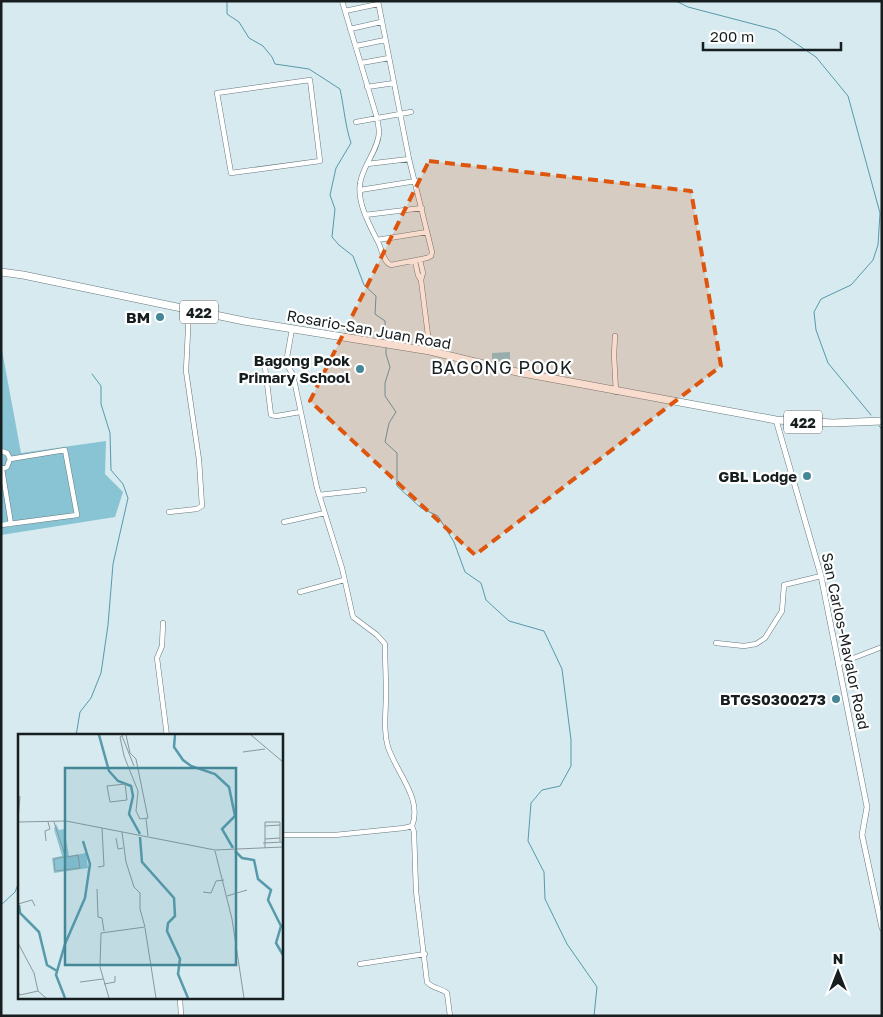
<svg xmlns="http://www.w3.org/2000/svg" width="883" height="1017" font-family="'Golos Text',sans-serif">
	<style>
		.green { fill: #88c4d4 }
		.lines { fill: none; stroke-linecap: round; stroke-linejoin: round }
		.stream { stroke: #569aab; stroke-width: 1 }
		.minor-casing { stroke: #66787d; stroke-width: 5.5 }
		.tertiary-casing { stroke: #66787d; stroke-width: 6 }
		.primary-casing { stroke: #66787d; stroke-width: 8 }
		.minor { stroke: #fff; stroke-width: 4.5 }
		.tertiary { stroke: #fff; stroke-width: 5 }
		.primary { stroke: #fff; stroke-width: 7 }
		.marked { fill: #de560d; fill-opacity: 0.2; stroke: #de560d; stroke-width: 4; stroke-dasharray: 10 6; stroke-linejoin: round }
		.poi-dot { fill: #448797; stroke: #fff; stroke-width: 2 }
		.labels { text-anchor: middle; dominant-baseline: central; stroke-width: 4.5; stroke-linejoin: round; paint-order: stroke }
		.shield { fill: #fff; stroke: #5d6263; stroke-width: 1 }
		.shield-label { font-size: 14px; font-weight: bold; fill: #171e20 }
		.poi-label { font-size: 15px; font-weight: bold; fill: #171e20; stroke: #fff; text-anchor: end }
		.street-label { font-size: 15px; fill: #171e20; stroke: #fff }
		.quarter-label { font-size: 18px; letter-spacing: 1px; fill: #171e20; stroke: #fff }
		.inset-river { fill: none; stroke: #569aab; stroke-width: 2.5 }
		.inset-road { fill: none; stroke: #8a989c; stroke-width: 1 }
		.view { fill: #448797; fill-opacity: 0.15; stroke: #448797; stroke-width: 2.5 }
		.inset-edge { fill: none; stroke: #171e20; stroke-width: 2.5 }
	</style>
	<rect width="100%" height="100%" fill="#d6eaef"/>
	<path class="green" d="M1,345L21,453L106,441L105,474L123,492L115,517L1,535Z
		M510,352V361L492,362V353Z"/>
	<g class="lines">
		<path class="stream" d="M227,1V14L239,22L249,38L263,46L272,57L275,64L309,69L340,89C344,107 345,125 351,143L336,168L330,195L335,209L332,237L339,245L353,256L364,285L376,296L375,314L385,321L386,342
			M676,1L688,7L776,30L816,57L848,96L880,213L878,245L873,260L851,285L821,299L814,312L816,330L828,363L871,415
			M386,346V354L390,367L385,383V396L396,412L389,423L385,442L397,453V486L421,508L438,516L454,542L465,572L481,583L486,600L509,621L544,631L562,669L571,740V766L560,786L542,790L531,803L528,841L544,872L545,899L567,944L597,987L594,1016
			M879,426L882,429
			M76,736L80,712L91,698L101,673L108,625L113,564L128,498L123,484L111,470L110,433L101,404V386L92,374
			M1,905L15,892L19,882"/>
		<defs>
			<path id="minor" d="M342,1L377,118C378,123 379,128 379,133C378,151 362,166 360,184C357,203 370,226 378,242C382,249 383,262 391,265L427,258L431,256L432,252L409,159L378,1
				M345,11L378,4
				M350,29L381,22
				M356,46L385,40
				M361,63L389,58
				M310,80L320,161L231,173L217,93Z
				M367,87L394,83
				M356,122L411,112
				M367,164L409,159
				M360,190L416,181
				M365,215L422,208
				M377,240L427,232
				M420,260L423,273L421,280L430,351
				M415,261L418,275L421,280
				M615,336L614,355L616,392
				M264,359L271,415L277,416L300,412
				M1,451L7,453L10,459L7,467L1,469
				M2,469L11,524
				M319,495L364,490
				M169,512L197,509L202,506L199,460L186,371L189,310
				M284,522L325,513
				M1,525L77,515L65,450L10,459
				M300,592L344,580
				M163,623L162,646L157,658L167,736
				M716,643L744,646L756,644L765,638L782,611L784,585L821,576
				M838,664L882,647
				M412,826L414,832L416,891L427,982C433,989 441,988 447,993L450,1016
				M281,835H335L404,828L412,826C423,799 396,772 388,747C383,730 386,712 386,694C386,677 385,661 385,644L377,635L353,617L342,568L317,488L293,375L286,363L292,329
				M360,964L425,954
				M180,998L181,1016"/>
			<path id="tertiary" d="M776,420L821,576L867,807L862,835L882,928"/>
			<path id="primary" d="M1,272L23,275L244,321L430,351L517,372L776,420L833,423L882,421"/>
		</defs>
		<use href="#minor" class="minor-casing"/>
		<use href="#tertiary" class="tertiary-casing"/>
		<use href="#primary" class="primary-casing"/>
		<use href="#minor" class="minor"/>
		<use href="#tertiary" class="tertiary"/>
		<use href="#primary" class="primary"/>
	</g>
	<path class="marked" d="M429,161L691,191L721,366L475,555L310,401Z"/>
	<g class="poi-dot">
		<circle cx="160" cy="317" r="5"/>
		<circle cx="360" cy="369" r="5"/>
		<circle cx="807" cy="476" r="5"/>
		<circle cx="836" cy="699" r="5"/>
	</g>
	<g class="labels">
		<g class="shield">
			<rect x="180" y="300.5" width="38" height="23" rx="4"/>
			<rect x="784" y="410.5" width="38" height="23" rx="4"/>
		</g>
		<g class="shield-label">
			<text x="199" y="312">422</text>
			<text x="803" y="422">422</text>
		</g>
		<g class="poi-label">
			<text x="150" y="317">BM</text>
			<text x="350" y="360">Bagong Pook<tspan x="350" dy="17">Primary School</tspan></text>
			<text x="797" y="476">GBL Lodge</text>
			<text x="826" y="699">BTGS0300273</text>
		</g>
		<g class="street-label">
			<text transform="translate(369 329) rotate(10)">Rosario-San Juan Road</text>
			<text transform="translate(846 641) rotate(78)">San Carlos-Mavalor Road</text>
		</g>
		<g class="quarter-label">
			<text x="502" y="367">BAGONG POOK</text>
		</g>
	</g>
	<g transform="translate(18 734)">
		<rect width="265" height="265" fill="#d6eaef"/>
		<path d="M38,90L41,96L46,95L51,122L68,119L70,134L36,139L34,124L44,122L36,95Z" fill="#88c4d4"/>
		<path class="inset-river" d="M81,1L91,37L100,47L113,52L115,62L111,80L122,100M157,1L156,13L165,26L173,32L197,40L211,53L217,82L204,95L215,114M122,103L124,128L156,164L157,182L150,189L149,197L162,225L160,240L170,264M217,117L224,124L236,126L240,145L253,156L250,166L263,192L258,209L265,221M1,171L2,179L21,198L29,231L39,237M47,264L38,241L47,210L67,164L72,130L65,107"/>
		<path class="inset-road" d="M105,1L102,3L106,22L120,57L118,77L122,85L130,84L118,25L112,19L108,1M233,1L265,28M104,2L116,32M225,18L247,15M107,50L109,66L92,68L89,52ZM128,85L130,102M0,86L2,62M0,88L48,87L197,116L265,113M36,88L47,121M262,88V108M247,92L262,91M98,104L100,115L105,114M247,105L262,104M28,107L27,97L32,95L30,88M245,109L265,108M247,114V88H262M197,117L214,185L226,264M46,123L36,125L37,137L62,134L60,121L49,123M80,133L86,132L84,94M79,155L80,183L84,184L86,197M185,158L193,159L198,147L206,146M209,162L229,156M0,170L14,166L17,172M127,194L138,264M0,209L16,239L20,257L28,264M62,248L85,245M86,250L97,248V242M0,258L2,261L20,257M91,264L82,233L83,199L127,193L122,175V159L116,153L108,128L104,98"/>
		<path class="view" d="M47,34H218V231H47Z"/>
		<rect width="265" height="265" class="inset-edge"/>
	</g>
	<rect width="883" height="1017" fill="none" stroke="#171e20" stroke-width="5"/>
	<g transform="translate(838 972)" stroke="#ffffff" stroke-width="4" paint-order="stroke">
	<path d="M0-4L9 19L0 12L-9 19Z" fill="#171e20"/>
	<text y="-8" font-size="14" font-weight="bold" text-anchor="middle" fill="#171e20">N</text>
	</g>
	<path d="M703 42v8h138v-8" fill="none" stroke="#171e20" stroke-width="2.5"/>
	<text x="710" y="42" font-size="15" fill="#171e20" stroke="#ffffff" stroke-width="4" paint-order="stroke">200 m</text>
</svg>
